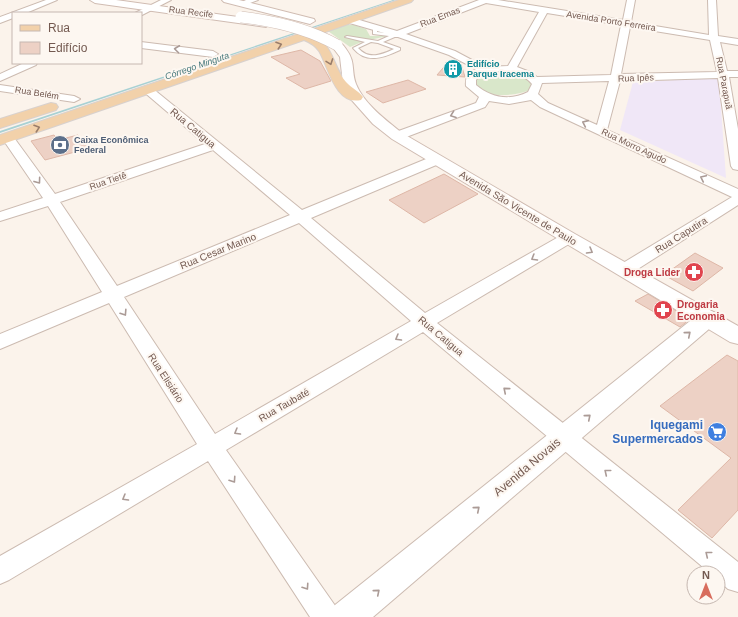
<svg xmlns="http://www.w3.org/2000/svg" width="738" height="617" font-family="Helvetica,sans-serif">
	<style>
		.education { fill: #f0e7f7 }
		.green { fill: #d9e7ca }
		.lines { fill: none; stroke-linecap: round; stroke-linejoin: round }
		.stream { fill: #a8d1d4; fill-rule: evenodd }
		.building { fill: #edd1c5; stroke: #deb7a7 }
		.service-casing { stroke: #ccbbb1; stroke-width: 2 }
		.minor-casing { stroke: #ccbbb1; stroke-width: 2 }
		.tertiary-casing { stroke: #ccbbb1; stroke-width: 2 }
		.secondary-casing { stroke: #d0bcb2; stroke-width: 2 }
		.primary-casing { stroke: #d8d1ce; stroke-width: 2 }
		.service { fill: #fff; fill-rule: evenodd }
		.minor { fill: #fff; fill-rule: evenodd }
		.tertiary { fill: #fff; fill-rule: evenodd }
		.secondary { fill: #fff; fill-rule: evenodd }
		.primary { fill: #f2d1aa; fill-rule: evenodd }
		.secondary-bridge-casing { stroke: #d0bcb2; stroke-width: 12; stroke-linecap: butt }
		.secondary-bridge { stroke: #fff; stroke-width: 11 }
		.oneway { stroke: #997d6b }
		.oneway2 { stroke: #ab9b96 }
		.labels { text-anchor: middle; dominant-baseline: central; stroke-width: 4; stroke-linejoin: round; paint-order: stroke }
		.far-street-label { font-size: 9px; fill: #735950; stroke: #fdf7f1 }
		.far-culture-label { font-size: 9px; font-weight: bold; fill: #0d838f; stroke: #fdf7f1; text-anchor: start }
		.far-water-label { font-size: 9px; font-style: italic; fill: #487a7d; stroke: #fdf7f1 }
		.far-service-label { font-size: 9px; font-weight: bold; fill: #4e5e75; stroke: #fdf7f1; text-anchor: start }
		.street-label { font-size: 10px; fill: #735950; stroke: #fdf7f1 }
		.health-label { font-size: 10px; font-weight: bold; fill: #be3a42; stroke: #fdf7f1; text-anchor: end }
		.near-shop-label { font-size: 12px; font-weight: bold; fill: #366cbe; stroke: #fdf7f1; text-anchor: end }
		.near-street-label { font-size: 12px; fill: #735950; stroke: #fdf7f1 }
	</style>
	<rect width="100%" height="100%" fill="#fbf3eb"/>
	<path class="education" d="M717,78L719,80L726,178L620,130L633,82Z"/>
	<path class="green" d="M345,25H354L366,29L370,36H388L364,41L350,47L328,31Z
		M490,71L509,72L526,77L533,88C522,96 486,99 478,87C476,85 476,80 475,78L476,76Z"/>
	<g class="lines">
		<path class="stream" d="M393,0H396L0,133V131Z"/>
	</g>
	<path class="building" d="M301,50L320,61L331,81L305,89L286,78L300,74L271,57Z
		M456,60L461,64L465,77L437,75L449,61Z
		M408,80L426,89L383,103L366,92Z
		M54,135L58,140L78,135L90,148L45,160L31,141Z
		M444,174L478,194L424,223L389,200Z
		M695,253L723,268L693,291L664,275Z
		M648,294L690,319L680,327L635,301Z
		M727,355L738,361V510L712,538L678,510L731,458L660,406Z"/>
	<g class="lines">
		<defs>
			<path id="service" d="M375,27L377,28V32L397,34V36L383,42L400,48V50C383,58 366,64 353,48L365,42L345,37L347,36L378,41L389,36L373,34V28ZM371,42L378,43L394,49C381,55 369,60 358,48Z"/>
			<path id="minor" d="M46,0H57L26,13H13V18L0,23V17Z
				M161,0H171L142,15L141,13H135Z
				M246,0H258L242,6L238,4Z
				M479,0H498L623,20L627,0H635L631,22L709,35L708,0H716L718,36L738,39V45L720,42L727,71H738V77H729L738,129V170L733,169L731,166L718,78L620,81L607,130L738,189V205L630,274L624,275L618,274L616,270L618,266L732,197L540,107L531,100L509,104L489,101L485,107L401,139H393L391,136L393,133L476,103L479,97L466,86C465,78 468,73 476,69L449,55L398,37H392L391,35L346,22L345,20L349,17L397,31ZM486,3L539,12L508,66L485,67L455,51L406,34ZM547,13L621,25L611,75L537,77L530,72L517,67ZM630,27L710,40L717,72L621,74ZM493,71C507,71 522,72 532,84L528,92C510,101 491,98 476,85V80L480,75ZM609,81L597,125L548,103L538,94L542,83Z
				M141,42L213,51L218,54L213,57L141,48Z
				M24,63H37L36,65L0,81V74Z
				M0,85L74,96L80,99L74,102L0,91Z
				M148,87L152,88L302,210L431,157H441L443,160L441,163L311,218L425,313L562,235L568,233L574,235L576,238L574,241L437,323L738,562V592L728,589L718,580V573H710L423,332L226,450L336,607L340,617H310L208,461L9,580L0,584V556L197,444L109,303L0,349V334L102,292L48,206L0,221V212L43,198L2,138L4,135H12L55,194L205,144L144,92L143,90L144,88ZM213,150L290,215L117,286L60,202ZM299,223L411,321L215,434L124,297Z"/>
			<path id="tertiary" d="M708,310L716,313L719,318L716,323L373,617H330L335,605L700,313Z"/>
			<path id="secondary" d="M90,0H116L266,21L271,24L266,27L95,3Z
				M222,0H239L314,19L315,21L310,24L224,2Z
				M337,42C342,43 343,45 346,49C356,62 351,71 356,84C364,104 386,120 402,133L575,234L738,326V344L730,342L392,139L373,124L349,97L343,83L340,57L331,45L333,43Z"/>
			<path id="primary" d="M399,0H413L411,2L314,36C334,46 333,67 346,82C351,88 359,91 363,97L361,100C335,106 328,65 319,51C315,45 309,42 304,40L0,145V135Z
				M51,103L56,104L58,107L56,110L0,128V119Z"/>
		</defs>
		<use href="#service" class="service-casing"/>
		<use href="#minor" class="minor-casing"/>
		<use href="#tertiary" class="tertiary-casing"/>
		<use href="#secondary" class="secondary-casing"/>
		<use href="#primary" class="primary-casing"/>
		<use href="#service" class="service"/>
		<use href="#minor" class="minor"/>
		<use href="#tertiary" class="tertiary"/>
		<use href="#secondary" class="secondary"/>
		<use href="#primary" class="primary"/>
		<defs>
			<path id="secondary-bridge" d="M241,17C275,21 307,28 337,45"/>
		</defs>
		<use href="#secondary-bridge" class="secondary-bridge-casing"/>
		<use href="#secondary-bridge" class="secondary-bridge"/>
	</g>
	<defs><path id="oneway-chevron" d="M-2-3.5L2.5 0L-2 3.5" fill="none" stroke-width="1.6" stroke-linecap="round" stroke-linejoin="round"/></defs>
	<g class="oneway">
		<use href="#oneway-chevron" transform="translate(279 45) rotate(-19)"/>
		<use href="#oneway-chevron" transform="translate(330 62) rotate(70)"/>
		<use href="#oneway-chevron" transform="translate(37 128) rotate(-19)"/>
	</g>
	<g class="oneway2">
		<use href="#oneway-chevron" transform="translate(177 49) rotate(-173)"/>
		<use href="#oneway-chevron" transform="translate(453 115) rotate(160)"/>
		<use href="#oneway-chevron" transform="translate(585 123) rotate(-156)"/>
		<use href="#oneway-chevron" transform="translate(703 178) rotate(-155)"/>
		<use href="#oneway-chevron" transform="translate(38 181) rotate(54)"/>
		<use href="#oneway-chevron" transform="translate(590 251) rotate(30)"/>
		<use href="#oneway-chevron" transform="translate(534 258) rotate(149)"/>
		<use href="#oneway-chevron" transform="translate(124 313) rotate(57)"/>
		<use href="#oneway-chevron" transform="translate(688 334) rotate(-40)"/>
		<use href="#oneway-chevron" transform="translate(398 338) rotate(150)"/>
		<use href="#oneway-chevron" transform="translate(506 390) rotate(-140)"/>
		<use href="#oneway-chevron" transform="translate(588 417) rotate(-40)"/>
		<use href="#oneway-chevron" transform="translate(237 432) rotate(150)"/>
		<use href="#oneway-chevron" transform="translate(607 472) rotate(-141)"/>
		<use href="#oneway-chevron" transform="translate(233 480) rotate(56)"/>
		<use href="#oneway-chevron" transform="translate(125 498) rotate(150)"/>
		<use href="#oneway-chevron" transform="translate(477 509) rotate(-40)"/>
		<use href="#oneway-chevron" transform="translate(708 554) rotate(-141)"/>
		<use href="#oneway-chevron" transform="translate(306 587) rotate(56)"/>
		<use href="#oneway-chevron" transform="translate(377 592) rotate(-40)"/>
	</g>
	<defs>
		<symbol id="building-disc" viewBox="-11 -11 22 22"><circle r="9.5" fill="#0f9aa8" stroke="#fdf7f1"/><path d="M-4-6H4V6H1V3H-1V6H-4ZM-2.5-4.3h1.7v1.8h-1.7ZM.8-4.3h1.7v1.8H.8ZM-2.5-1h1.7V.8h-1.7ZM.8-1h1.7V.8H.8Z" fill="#fff"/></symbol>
		<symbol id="bank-disc" viewBox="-11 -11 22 22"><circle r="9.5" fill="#5c6f8a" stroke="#fdf7f1"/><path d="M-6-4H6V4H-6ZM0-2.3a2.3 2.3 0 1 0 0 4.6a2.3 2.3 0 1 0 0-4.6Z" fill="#fff"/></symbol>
		<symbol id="pharmacy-disc" viewBox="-11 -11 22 22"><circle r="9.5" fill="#e0444e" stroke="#fdf7f1"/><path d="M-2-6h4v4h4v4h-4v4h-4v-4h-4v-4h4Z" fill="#fff"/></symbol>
		<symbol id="supermarket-disc" viewBox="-11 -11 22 22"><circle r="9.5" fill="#3f7fe0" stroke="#fdf7f1"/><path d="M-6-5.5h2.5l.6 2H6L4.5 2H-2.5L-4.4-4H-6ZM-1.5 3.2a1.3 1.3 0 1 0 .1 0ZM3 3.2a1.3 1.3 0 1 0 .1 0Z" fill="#fff"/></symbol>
	</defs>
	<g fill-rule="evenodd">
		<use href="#building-disc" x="442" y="58" width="22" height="22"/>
		<use href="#bank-disc" x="49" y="134" width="22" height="22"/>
		<use href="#pharmacy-disc" x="683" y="261" width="22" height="22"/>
		<use href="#pharmacy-disc" x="652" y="299" width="22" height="22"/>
		<use href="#supermarket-disc" x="706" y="421" width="22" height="22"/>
	</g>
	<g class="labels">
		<g class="far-street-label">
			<text transform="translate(191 12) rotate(7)">Rua Recife</text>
			<text transform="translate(440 17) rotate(-21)">Rua Emas</text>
			<text transform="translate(611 21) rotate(9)">Avenida Porto Ferreira</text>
			<text transform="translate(636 78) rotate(-2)">Rua Ipês</text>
			<text transform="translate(724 83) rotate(79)">Rua Parapuã</text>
			<text transform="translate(37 93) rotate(9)">Rua Belém</text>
			<text transform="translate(634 146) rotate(25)">Rua Morro Agudo</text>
			<text transform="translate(108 181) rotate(-19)">Rua Tietê</text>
		</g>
		<g class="far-culture-label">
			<text x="467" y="64">Edifício<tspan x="467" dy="10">Parque Iracema</tspan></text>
		</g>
		<g class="far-water-label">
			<text transform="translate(197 66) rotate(-19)">Córrego Minguta</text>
		</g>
		<g class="far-service-label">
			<text x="74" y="140">Caixa Econômica<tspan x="74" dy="10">Federal</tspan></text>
		</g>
		<g class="street-label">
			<text transform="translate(193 128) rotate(40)">Rua Catigua</text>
			<text transform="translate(518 208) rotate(31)">Avenida São Vicente de Paulo</text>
			<text transform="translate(681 235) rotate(-32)">Rua Caputira</text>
			<text transform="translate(218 251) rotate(-22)">Rua Cesar Marino</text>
			<text transform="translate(441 336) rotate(40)">Rua Catigua</text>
			<text transform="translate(166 378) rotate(57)">Rua Elisiário</text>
			<text transform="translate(284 405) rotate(-30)">Rua Taubaté</text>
		</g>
		<g class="health-label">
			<text x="680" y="272">Droga Lider</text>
			<text x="677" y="304" text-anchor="start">Drogaria<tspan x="677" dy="12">Economia</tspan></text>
		</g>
		<g class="near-shop-label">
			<text x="703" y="425">Iquegami<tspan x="703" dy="14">Supermercados</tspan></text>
		</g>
		<g class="near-street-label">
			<text transform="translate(527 467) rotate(-40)">Avenida Novais</text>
		</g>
	</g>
	<rect x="12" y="12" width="130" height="52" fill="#fdf7f1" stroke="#c6b8b1"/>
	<rect x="20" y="25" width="20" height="6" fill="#f2d1aa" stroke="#c6b8b1"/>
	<text x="48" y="32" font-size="12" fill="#735950">Rua</text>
	<rect x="20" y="42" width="20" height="12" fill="#edd1c5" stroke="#c6b8b1"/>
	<text x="48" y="52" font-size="12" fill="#735950">Edifício</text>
	<g transform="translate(706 585)"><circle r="19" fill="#fdf7f1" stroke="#c6b8b1"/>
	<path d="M0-3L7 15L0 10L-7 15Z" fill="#d86d5d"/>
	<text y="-6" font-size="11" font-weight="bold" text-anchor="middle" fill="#735950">N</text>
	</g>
</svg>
